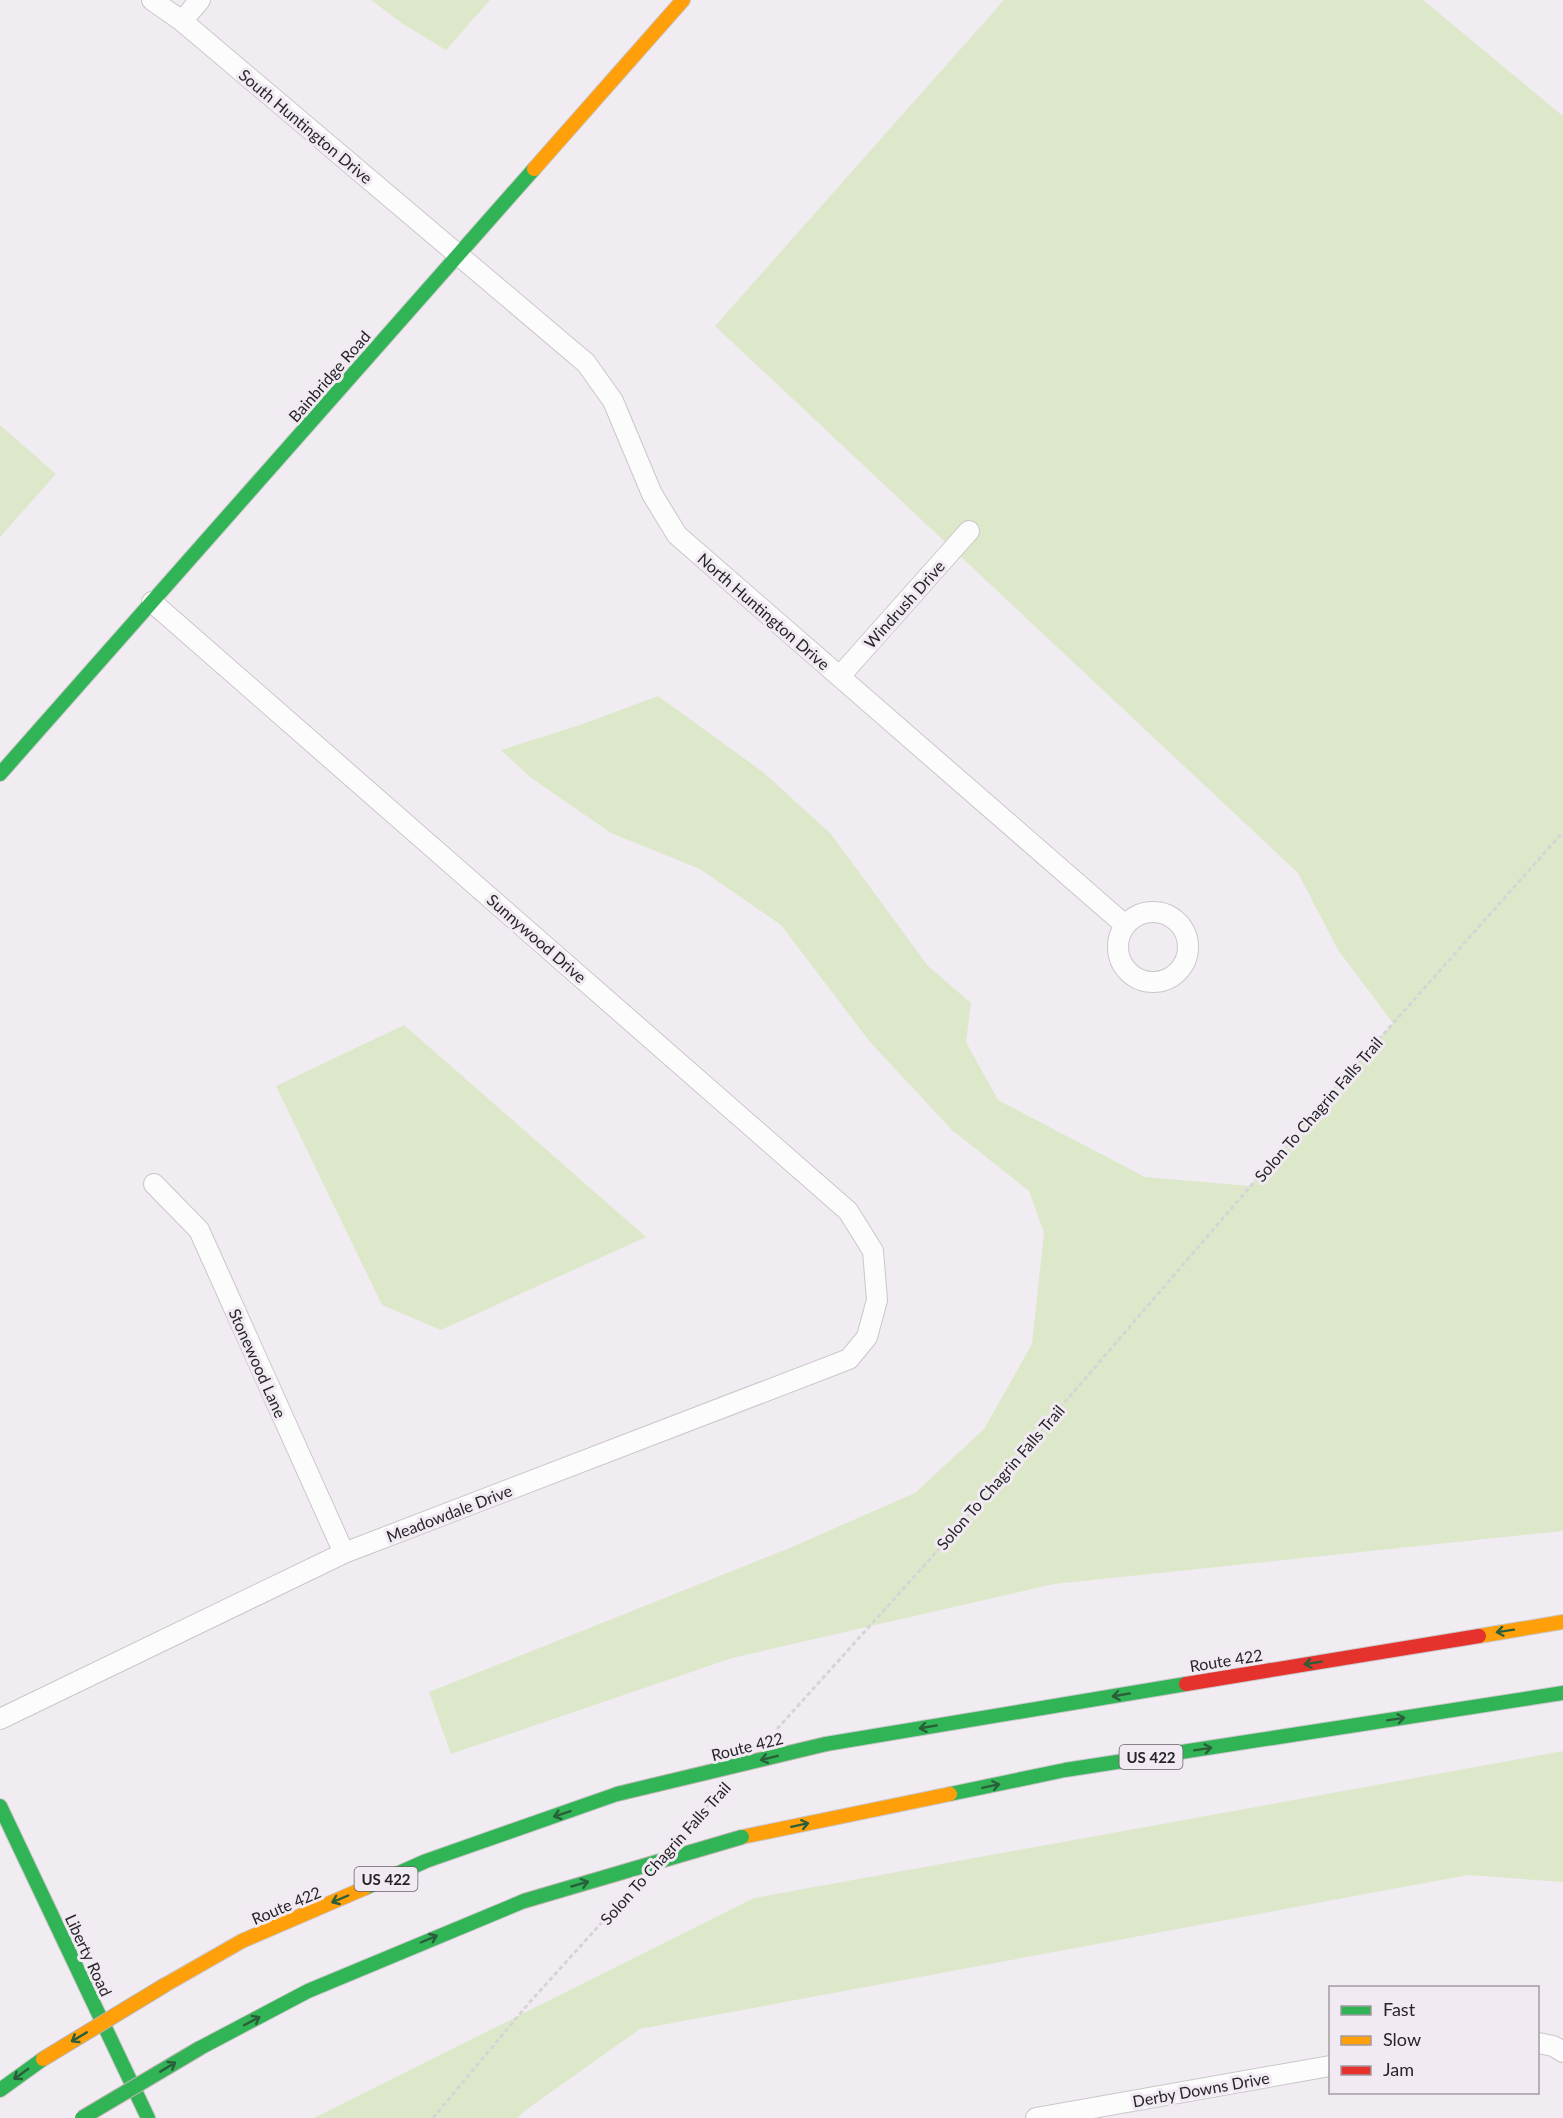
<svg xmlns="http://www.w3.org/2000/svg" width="1563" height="2118" font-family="Lato,sans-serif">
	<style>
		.green { fill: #dde8ca }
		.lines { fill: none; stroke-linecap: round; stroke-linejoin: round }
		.street-casing { stroke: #cac7ca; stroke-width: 22 }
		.fast-casing { stroke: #cac7ca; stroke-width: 16 }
		.slow-casing { stroke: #cac7ca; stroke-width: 16 }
		.jam-casing { stroke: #cac7ca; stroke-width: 16 }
		.path { stroke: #d6d4d6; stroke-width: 3; stroke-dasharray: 4.5 3; stroke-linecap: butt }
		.street { stroke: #fdfcfd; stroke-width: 20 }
		.fast { stroke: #30b455; stroke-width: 14 }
		.slow { stroke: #ff9f0a; stroke-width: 14 }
		.jam { stroke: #e5322d; stroke-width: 14 }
		.fast-bridge-casing { stroke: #bab4ae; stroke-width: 16; stroke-linecap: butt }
		.slow-bridge-casing { stroke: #bab4ae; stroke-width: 16; stroke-linecap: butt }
		.fast-bridge { stroke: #30b455; stroke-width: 14 }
		.slow-bridge { stroke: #ff9f0a; stroke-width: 14 }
		.oneway { stroke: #2b5e3b }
		.labels { text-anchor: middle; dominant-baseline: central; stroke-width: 6; stroke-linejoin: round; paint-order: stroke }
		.shield { fill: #f1eaf3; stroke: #646066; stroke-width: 1.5 }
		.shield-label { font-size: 15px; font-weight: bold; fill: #282529 }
		.street-label { font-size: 16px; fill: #282529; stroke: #f1eaf3 }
	</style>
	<rect width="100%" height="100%" fill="#f0ecf1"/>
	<path class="green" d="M371,0H490L446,50L403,24Z
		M1004,0H1423L1563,116V1531L1054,1584L732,1658L451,1754L429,1692L792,1547L915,1493L984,1429L1032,1344L1044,1233L1029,1191L952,1130L870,1042L781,925L700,869L611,833L530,777L501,750L580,725L658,696L763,772L831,834L928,966L971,1003L966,1042L998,1100L1145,1177L1250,1186L1393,1023L1338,950L1298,873L715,326Z
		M0,425L56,474L0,537Z
		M404,1025L646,1237L441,1330L382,1305L276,1086Z
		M1563,1751V1882L1468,1875L640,2029L523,2112L518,2118H314L754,1898Z"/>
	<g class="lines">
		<defs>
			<path id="street" d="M152,0L182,21L586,363L613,401L652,494L677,535L1125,925
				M182,21L200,0
				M840,676L969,531
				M1118 947a35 35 0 1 1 70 0a35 35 0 1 1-70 0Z
				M154,1184L199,1230L344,1553
				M0,1719L344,1553L849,1359L867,1337L877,1300L873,1251L848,1211L152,602
				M1538,2043L1553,2046L1563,2052
				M1036,2118L1330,2066"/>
			<path id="fast" d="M0,774L534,169
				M826,1744L1186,1684
				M950,1794L1065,1770L1563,1693
				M0,1806L148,2118
				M365,1888L426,1861L617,1794
				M200,2048L308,1991L524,1901
				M0,2090L43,2059"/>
			<path id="slow" d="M534,169L683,0
				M1479,1636L1563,1622
				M742,1837L950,1794
				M165,1985L242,1941L365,1888"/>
			<path id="jam" d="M1186,1684L1479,1636"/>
		</defs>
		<use href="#street" class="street-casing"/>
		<use href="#fast" class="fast-casing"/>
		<use href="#slow" class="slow-casing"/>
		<use href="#jam" class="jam-casing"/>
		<path class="path" d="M777,1729L931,1558L1316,1110L1563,832
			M691,1824L716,1796
			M433,2118L529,2003L624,1898"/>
		<use href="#street" class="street"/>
		<use href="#fast" class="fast"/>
		<use href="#slow" class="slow"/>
		<use href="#jam" class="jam"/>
		<defs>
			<path id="fast-bridge" d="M617,1794L826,1744
				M524,1901L742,1837
				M82,2118L200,2048"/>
			<path id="slow-bridge" d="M43,2059L165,1985"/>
		</defs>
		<use href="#fast-bridge" class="fast-bridge-casing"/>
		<use href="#slow-bridge" class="slow-bridge-casing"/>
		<use href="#fast-bridge" class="fast-bridge"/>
		<use href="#slow-bridge" class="slow-bridge"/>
	</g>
	<defs><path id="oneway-shaft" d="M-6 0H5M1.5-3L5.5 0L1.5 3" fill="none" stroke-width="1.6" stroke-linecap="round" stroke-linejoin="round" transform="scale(1.5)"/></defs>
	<g class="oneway">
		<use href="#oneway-shaft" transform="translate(1505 1631) rotate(171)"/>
		<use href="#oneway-shaft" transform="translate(1313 1663) rotate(171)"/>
		<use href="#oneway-shaft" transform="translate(1121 1695) rotate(170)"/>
		<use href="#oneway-shaft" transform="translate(1396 1719) rotate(-9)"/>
		<use href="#oneway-shaft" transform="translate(928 1727) rotate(170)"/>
		<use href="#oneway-shaft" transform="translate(1203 1749) rotate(-9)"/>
		<use href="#oneway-shaft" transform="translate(769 1758) rotate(166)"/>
		<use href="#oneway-shaft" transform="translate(991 1786) rotate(-12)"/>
		<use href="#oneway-shaft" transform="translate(562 1814) rotate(161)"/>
		<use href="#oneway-shaft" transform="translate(800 1825) rotate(-12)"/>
		<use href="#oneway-shaft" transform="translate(580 1884) rotate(-16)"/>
		<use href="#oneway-shaft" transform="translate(340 1899) rotate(157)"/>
		<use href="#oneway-shaft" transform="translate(429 1939) rotate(-23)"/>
		<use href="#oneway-shaft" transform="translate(252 2021) rotate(-28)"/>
		<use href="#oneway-shaft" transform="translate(79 2037) rotate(149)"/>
		<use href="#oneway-shaft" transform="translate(168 2067) rotate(-31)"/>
		<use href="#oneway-shaft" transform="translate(21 2074) rotate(144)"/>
	</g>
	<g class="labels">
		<g class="shield">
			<rect x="1119.5" y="1745" width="63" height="24" rx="4.5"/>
			<rect x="354.5" y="1867" width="63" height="24" rx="4.5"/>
		</g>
		<g class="shield-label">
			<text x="1151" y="1757">US 422</text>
			<text x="386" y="1879">US 422</text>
		</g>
		<g class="street-label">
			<text transform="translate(306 126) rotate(40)">South Huntington Drive</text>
			<text transform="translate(329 376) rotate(-49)">Bainbridge Road</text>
			<text transform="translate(904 604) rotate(-48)">Windrush Drive</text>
			<text transform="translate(764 611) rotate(41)">North Huntington Drive</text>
			<text transform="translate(537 938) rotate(41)">Sunnywood Drive</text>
			<text transform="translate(1318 1109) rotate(-49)">Solon To Chagrin Falls Trail</text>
			<text transform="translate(258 1363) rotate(66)">Stonewood Lane</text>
			<text transform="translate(1000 1477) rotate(-49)">Solon To Chagrin Falls Trail</text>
			<text transform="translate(449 1513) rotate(-21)">Meadowdale Drive</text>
			<text transform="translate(1226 1660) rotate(-9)">Route 422</text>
			<text transform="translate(747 1746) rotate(-14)">Route 422</text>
			<text transform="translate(665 1853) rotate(-48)">Solon To Chagrin Falls Trail</text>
			<text transform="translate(286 1905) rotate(-23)">Route 422</text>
			<text transform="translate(89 1955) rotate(65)">Liberty Road</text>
			<text transform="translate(1201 2089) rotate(-10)">Derby Downs Drive</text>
		</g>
	</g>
	<rect x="1329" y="1986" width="210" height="108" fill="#f1eaf3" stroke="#a19ba2" stroke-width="1.5"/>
	<rect x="1341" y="2006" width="30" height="9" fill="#30b455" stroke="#a19ba2" stroke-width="1.5"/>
	<text x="1383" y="2016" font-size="18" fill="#282529">Fast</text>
	<rect x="1341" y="2036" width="30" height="9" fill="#ff9f0a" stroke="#a19ba2" stroke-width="1.5"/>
	<text x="1383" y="2046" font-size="18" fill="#282529">Slow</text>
	<rect x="1341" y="2066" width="30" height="9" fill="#e5322d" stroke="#a19ba2" stroke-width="1.5"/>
	<text x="1383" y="2076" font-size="18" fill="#282529">Jam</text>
</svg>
